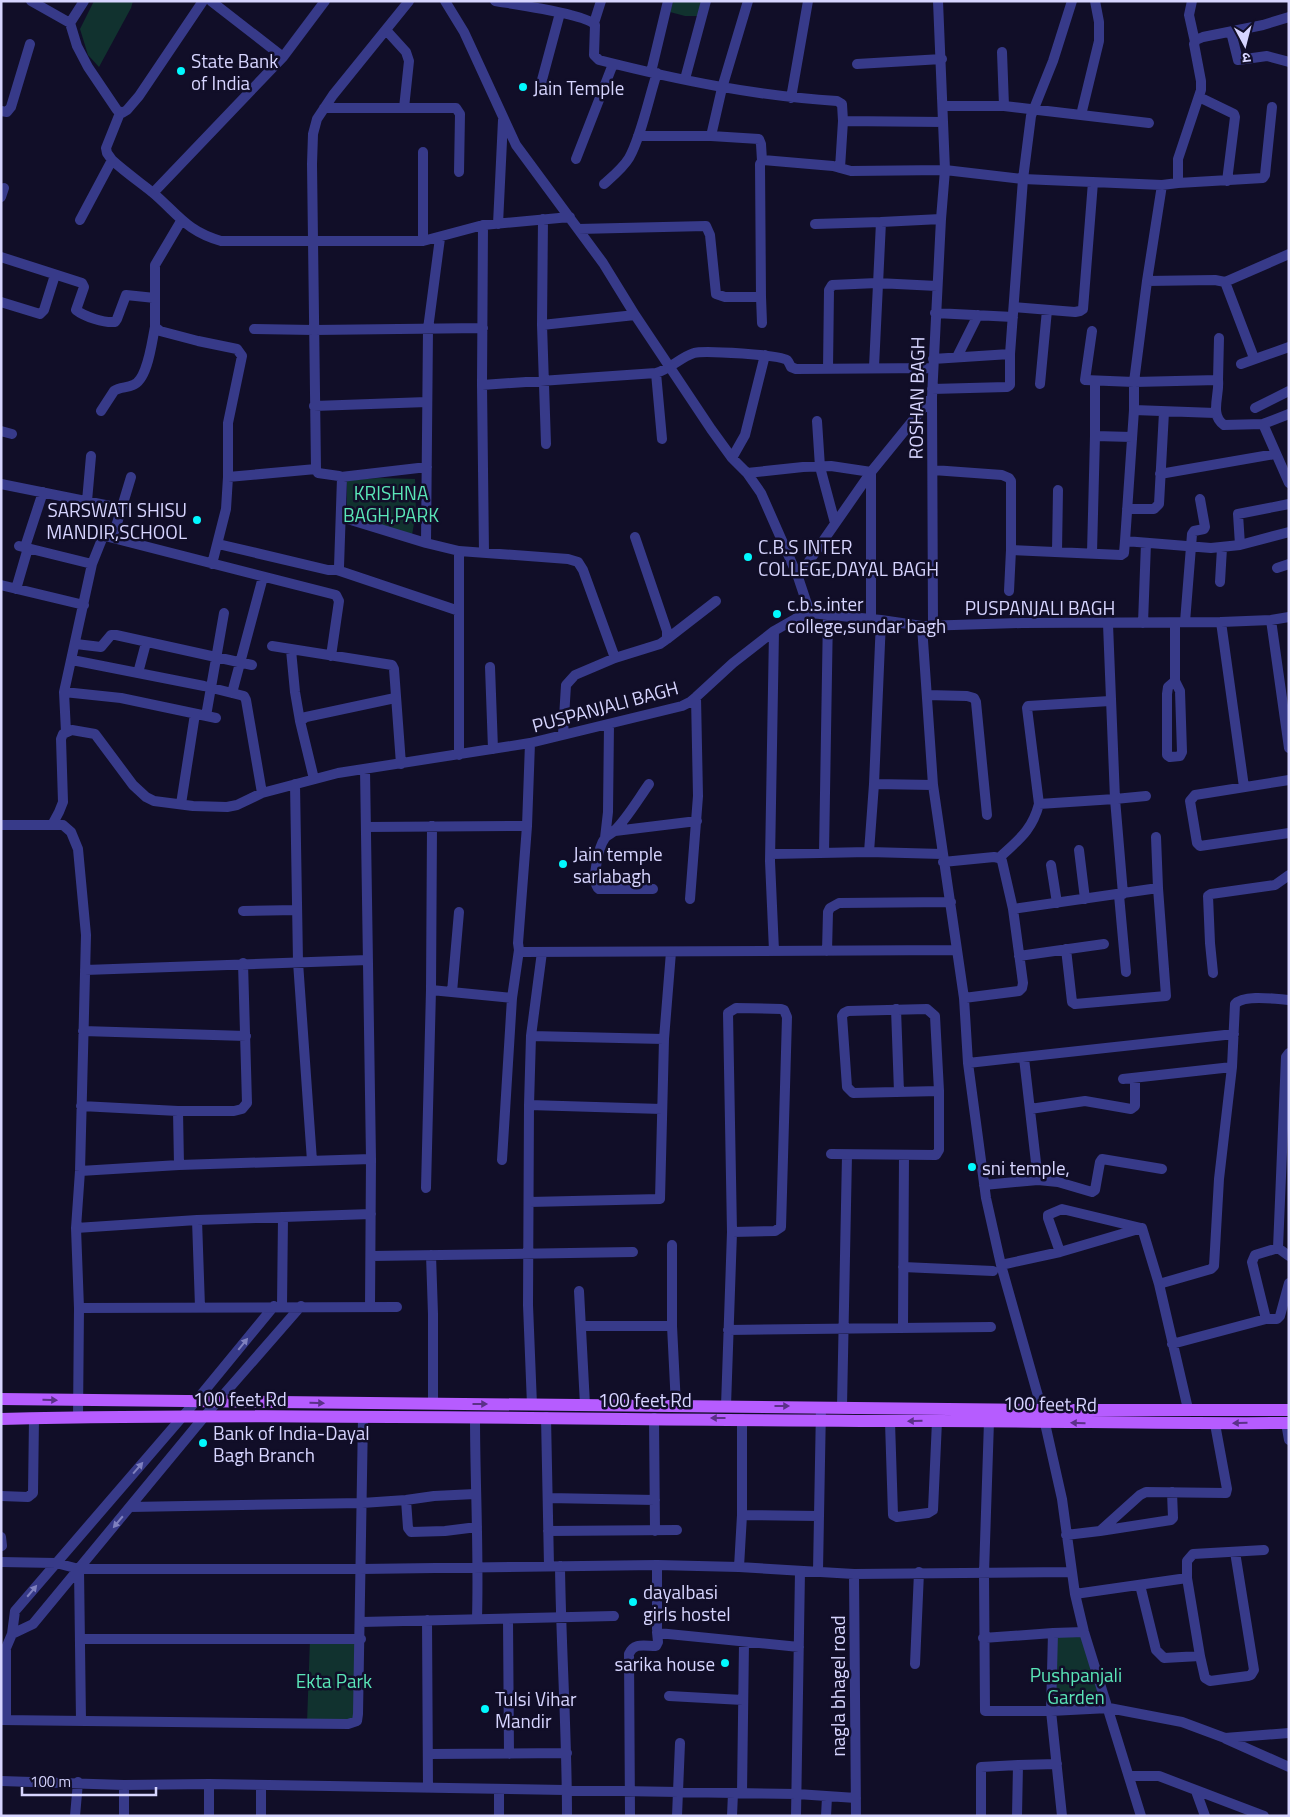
<svg xmlns="http://www.w3.org/2000/svg" width="1290" height="1817" font-family="'Titillium Web','Noto Sans Devanagari',sans-serif">
	<style>
		.green { fill: #11322f }
		.lines { fill: none; stroke-linecap: round; stroke-linejoin: round }
		.minor { stroke: #373a89; stroke-width: 10 }
		.major { stroke: #b65cff; stroke-width: 12 }
		.oneway { fill: #7f80be }
		.oneway2 { fill: #5b3189 }
		.poi-dot { fill: #01f9ff; stroke: #110e28; stroke-width: 2 }
		.labels { text-anchor: middle; dominant-baseline: central; stroke-width: 5; stroke-linejoin: round; paint-order: stroke }
		.poi-label { font-size: 19px; fill: #d7d5ff; stroke: #110e28; text-anchor: start }
		.street-label { font-size: 19px; fill: #d7d5ff; stroke: #110e28 }
		.park-label { font-size: 19px; fill: #5ae6b8; stroke: #110e28 }
	</style>
	<rect width="100%" height="100%" fill="#110e28"/>
	<path class="green" d="M94,1H133L131,8L99,67L88,55L80,29Z
		M673,1H703L699,16H685L670,12Z
		M380,478L415,479L416,512L412,535L347,514V480Z
		M1084,1632L1109,1708L1051,1711L1053,1633Z
		M310,1639H361L357,1721L307,1723Z"/>
	<g class="lines">
		<path class="minor" d="M31,1L70,23L77,46L88,67L117,110L122,113L127,110L139,96L203,1
			M211,1L283,57
			M445,1L464,32L516,145L603,263L635,315L711,429L732,458L747,473L761,493L798,577L810,613
			M495,1C512,4 587,14 595,25L594,55L599,60C678,80 756,96 837,101L842,104L843,121
			M1192,1L1189,15L1195,42
			M70,23L84,1
			M594,23L601,1
			M386,30L406,52L409,61L404,108
			M1231,32L1238,60L1267,56L1289,62
			M1002,52L1004,106
			M857,64L942,59
			M651,72L668,1
			M685,79L706,1
			M539,91L560,13
			M1199,97L1234,114L1235,117L1227,181
			M791,98L808,1
			M943,106H1004L1149,123
			M324,108H456L460,114L459,172
			M1,111L7,112L11,107L30,44
			M120,113L106,148L107,153L112,160C124,171 138,181 152,192C178,214 186,231 221,241H423L483,225L570,217
			M1081,115L1099,41V22L1095,1
			M638,136H711L759,139L761,144L762,161
			M711,136L722,88L748,1
			M576,159L613,64
			M840,168L843,121L943,122
			M1178,183L1263,178L1265,175L1272,107
			M604,184C613,176 623,168 629,158C641,137 649,97 657,73
			M153,193L283,57L325,1
			M1,197L4,188
			M543,219L542,325L546,444
			M80,220L112,160
			M181,221L155,265V327L160,331L198,341L237,349L242,356L228,423V477L226,509L212,564
			M498,224L503,120
			M815,224L881,222
			M483,225L482,385L656,373C670,369 681,357 694,353C703,350 783,355 787,360C789,362 790,365 791,367L796,369L933,368
			M578,229L706,226L710,235L716,294L725,297H761L760,164L763,160L833,166L851,171L945,170L1023,179L1162,185L1178,183V159L1201,90V81L1194,44L1196,40L1203,37L1263,25L1289,17
			M423,241V152
			M1,257L82,283L84,287L76,310C85,317 104,323 115,322L117,319L126,295L155,298
			M1147,281L1215,280L1225,282L1254,358
			M1225,282L1289,254
			M761,297L762,323
			M1,302L40,314L44,310L55,275
			M1014,307L1075,312L1080,311L1083,309L1093,182
			M935,313L1013,317
			M542,325L635,315
			M254,329L314,330L483,328
			M1092,331L1085,380L1134,382L1147,281L1162,185
			M1010,354L1023,179L1031,116L1053,61L1072,1
			M957,357L978,315
			M1241,364L1289,347
			M874,367L881,222L941,219
			M828,369L829,290L832,285L877,283L937,286
			M656,373L662,439
			M1218,380L1219,338
			M1095,381V436
			M1040,384L1047,310
			M482,385L484,553
			M932,389L1007,387L1010,385V354L933,359
			M314,406L427,402
			M1255,408L1289,391
			M101,411L114,391C120,387 127,388 133,385C148,380 152,340 155,327
			M1215,413L1134,410V382L1218,380C1220,394 1209,415 1224,425L1263,424L1289,483
			M817,421L820,467L835,523
			M1263,424L1289,414
			M1,431L12,434
			M732,458L745,435L765,355
			M933,470L1002,475L1009,478L1011,481V550
			M747,473L803,467L831,466L871,472L798,577
			M1160,474L1275,454
			M228,477L316,469
			M341,477L427,467
			M1,484L120,508
			M87,501L91,456
			M1127,509H1154L1159,504L1164,412
			M341,517L426,543L459,551L568,559L578,562L583,570L615,658
			M105,536L336,595L339,601L331,656
			M1125,541L1134,410
			M426,543L428,329L440,238
			M218,544L328,570H337L339,567L342,478L339,476L318,473L316,469L312,164L313,134L317,119L333,95L409,1
			M1240,545L1238,514L1289,504
			M19,546L92,564
			M25,547L43,492
			M1057,552L1058,490
			M1092,553L1095,436L1132,437
			M1277,568L1289,564
			M337,570L459,611
			M1220,582L1222,548
			M1,585L84,605
			M16,589L28,548
			M1009,591L1011,550L1121,555L1124,553L1125,541L1211,548L1240,545L1289,532
			M871,619V472L932,397
			M881,620L874,784L933,785
			M1271,620L1289,748
			M1185,622L1192,534L1194,531L1204,529L1205,527L1200,499
			M1221,622L1244,787
			M1143,623L1146,543
			M1175,623V681L1180,691L1182,752L1180,756L1170,757L1167,755V694L1168,687L1175,681
			M1108,624L1115,799L1039,804L1027,708L1028,706L1110,701
			M922,626L933,785L964,998L968,1063L986,1198L1001,1265L1042,1410L1062,1499L1075,1594L1084,1632L1141,1816
			M933,626L932,397L941,219L945,170L938,1
			M774,631L770,861L774,951
			M667,639L716,601
			M76,644L101,647L111,635H116L252,665
			M272,646L392,665L394,669L401,764
			M291,650L295,692L300,721
			M72,660L204,686L244,696L246,700L262,793
			M490,667L493,749
			M138,673L146,643
			M64,692L121,698L216,718
			M232,693L263,577
			M927,695L967,696L974,698L976,702L987,815
			M206,716L224,613
			M66,732L64,692L92,564L102,539L115,530L131,477
			M563,734L566,685L575,675L615,658L660,644L667,639V631L635,537
			M530,743L527,826L518,943L519,950L522,952L957,950
			M459,755V551
			M365,769L371,1159L370,1307
			M314,779L300,721L306,717L395,698
			M1289,780L1195,795L1190,801L1197,843L1200,846L1289,833
			M295,784L298,962L312,1161
			M649,784C639,798 626,820 614,831C612,834 607,835 605,838C599,846 590,883 599,889H653
			M181,804L195,714
			M1,825H63L71,832L78,849L86,935L80,1171L76,1228L79,1308L78,1418
			M52,825L59,812L63,802L61,739L63,734L72,730L95,734L133,785L146,797L154,801L193,806L227,807L237,805L262,793L338,773L530,743L682,706L690,702L696,697L733,663L774,631L795,619L810,613L881,620L922,626L1022,623L1221,622L1271,620L1289,617
			M366,827L527,826
			M615,831L697,821
			M605,838L608,812L609,724
			M1079,850L1085,899
			M869,852L874,784
			M824,853L828,614
			M771,854L869,852L942,854
			M999,858C1018,840 1032,831 1039,804
			M943,862L994,857L999,858L1002,861L1013,909
			M1051,865L1057,903
			M1123,894L1115,799L1146,796
			M1119,895L1126,972
			M690,899L698,796L696,697
			M243,911L297,910
			M1066,949L1072,1002L1075,1004L1166,996L1158,888
			M827,951L828,912L830,908L839,903L951,902
			M1019,956L1104,944
			M85,970L368,960
			M1213,973L1210,943L1208,896L1211,894L1275,885L1289,875
			M431,990L512,998
			M452,992L459,912
			M964,998L1019,991L1022,988L1023,983L1013,909L1158,888L1156,837
			M896,1009L899,1092
			M83,1031L246,1036
			M531,1036L664,1039
			M1024,1058L1038,1180
			M968,1063L1234,1034
			M1123,1079L1232,1067
			M529,1105L662,1109
			M81,1106L178,1111H234L242,1109L247,1103L243,963
			M1030,1109L1085,1101L1131,1109L1135,1106V1078
			M178,1111L179,1165
			M831,1154L936,1155L939,1150V1091L935,1016L927,1009L848,1011L844,1013L842,1016L847,1087L853,1093L939,1091
			M502,1160L512,998L519,950
			M80,1171L179,1165L371,1159
			M984,1185L1038,1180L1058,1182L1092,1192L1095,1190L1100,1162L1102,1159L1162,1169
			M426,1188L431,990L432,826
			M529,1202L660,1199L664,1039L671,952
			M197,1220L200,1307
			M76,1228L197,1220L371,1214
			M1142,1228L1159,1284L1188,1409
			M672,1245V1326L676,1406
			M1278,1248L1286,1057L1289,1053
			M1060,1252L1048,1218V1215L1062,1209L1141,1228
			M431,1255L433,1314V1404
			M371,1256L633,1252
			M1001,1265L1060,1252L1142,1228
			M903,1267L993,1271
			M1159,1284L1211,1269L1214,1266L1219,1179L1232,1067L1235,1004C1244,994 1275,999 1289,1000
			M579,1291L585,1405
			M282,1306L283,1217
			M79,1308L397,1307
			M1266,1319H1277L1280,1316L1289,1283
			M581,1326H672
			M903,1328L904,1155
			M728,1330L991,1327
			M1172,1344L1266,1319L1252,1262L1255,1255L1278,1248L1289,1256
			M532,1405L528,1305L529,1105L531,1036L542,952
			M726,1406L732,1232L728,1013L736,1008L781,1009L784,1010L787,1017L781,1227L775,1231L732,1232
			M842,1407L847,1155
			M475,1417C475,1484 479,1551 477,1618
			M546,1417L549,1566
			M654,1418L655,1531
			M989,1421L984,1573L985,1711H1051L1109,1708L1182,1722L1225,1738L1289,1733
			M890,1422L893,1515L897,1517L928,1513L933,1510L937,1421
			M1286,1423L1289,1440
			M1,1496L28,1497L33,1493L34,1418
			M548,1498L655,1500
			M406,1500L408,1528L411,1532L445,1531L477,1527
			M130,1507L362,1503L406,1500L434,1496L475,1494
			M742,1515V1419
			M548,1531L677,1530
			M1100,1531L1140,1495L1146,1492L1226,1493L1227,1489L1215,1424
			M1066,1535L1100,1531L1171,1520L1173,1518L1172,1492
			M1,1537L2,1546
			M1,1562L56,1563L79,1569H361L657,1565L739,1567L854,1574L1071,1572
			M657,1565V1629L658,1633L799,1647
			M560,1566C561,1649 567,1732 567,1816
			M739,1567L742,1515L819,1516
			M79,1569L81,1721
			M818,1571L821,1407
			M854,1574L856,1816
			M1187,1578V1561L1193,1554L1264,1550
			M1075,1594L1187,1578L1200,1656L1164,1658L1156,1650L1140,1585
			M427,1620L428,1788
			M508,1620L509,1754
			M361,1622L614,1616
			M1053,1633L1051,1711L1062,1816
			M12,1634L15,1611L196,1401L274,1306
			M983,1638L1053,1633L1084,1632
			M80,1639H361
			M1200,1656L1205,1678L1210,1681L1248,1676L1251,1675L1254,1670L1235,1552
			M915,1664L919,1572
			M669,1696L743,1700
			M1,1720L348,1724L357,1721L358,1714L363,1417
			M6,1720V1648L12,1634L33,1624L204,1417L301,1306
			M1226,1739L1289,1767
			M428,1754L567,1753
			M1129,1776H1159L1264,1816
			M1,1781L124,1785L209,1784L797,1794L856,1798
			M261,1785V1816
			M1196,1791L1205,1816
			M742,1793L744,1643
			M75,1816L78,1782
			M124,1816V1785
			M209,1816V1784
			M499,1816V1789
			M630,1816L629,1654C634,1642 645,1646 656,1646L658,1642L657,1632
			M677,1816L680,1743
			M732,1816L733,1793
			M796,1816L800,1571
			M826,1816L827,1797
			M981,1816V1767L1018,1765
			M1017,1816L1018,1765L1057,1764"/>
		<path class="major" d="M1,1399L1042,1410H1289
			M1,1419C314,1412 627,1421 939,1421C1056,1421 1172,1424 1289,1423"/>
	</g>
	<defs><path id="oneway-solid" d="M-6-.8H1V-3.2L6.5 0L1 3.2V.8H-6Z" transform="scale(1.25)"/></defs>
	<g class="oneway">
		<use href="#oneway-solid" transform="translate(243 1344) rotate(-51)"/>
		<use href="#oneway-solid" transform="translate(138 1468) rotate(-49)"/>
		<use href="#oneway-solid" transform="translate(118 1522) rotate(130)"/>
		<use href="#oneway-solid" transform="translate(32 1591) rotate(-50)"/>
	</g>
	<g class="oneway2">
		<use href="#oneway-solid" transform="translate(50 1400) rotate(1)"/>
		<use href="#oneway-solid" transform="translate(317 1403) rotate(1)"/>
		<use href="#oneway-solid" transform="translate(480 1404)"/>
		<use href="#oneway-solid" transform="translate(782 1406)"/>
		<use href="#oneway-solid" transform="translate(718 1418) rotate(-180)"/>
		<use href="#oneway-solid" transform="translate(915 1421) rotate(179)"/>
		<use href="#oneway-solid" transform="translate(1078 1423) rotate(-179)"/>
		<use href="#oneway-solid" transform="translate(1240 1423) rotate(179)"/>
	</g>
	<g class="poi-dot">
		<circle cx="181" cy="71" r="5"/>
		<circle cx="523" cy="87" r="5"/>
		<circle cx="197" cy="520" r="5"/>
		<circle cx="748" cy="557" r="5"/>
		<circle cx="777" cy="614" r="5"/>
		<circle cx="563" cy="864" r="5"/>
		<circle cx="972" cy="1167" r="5"/>
		<circle cx="203" cy="1443" r="5"/>
		<circle cx="633" cy="1602" r="5"/>
		<circle cx="725" cy="1663" r="5"/>
		<circle cx="485" cy="1709" r="5"/>
	</g>
	<g class="labels">
		<g class="poi-label">
			<text x="191" y="60">State Bank<tspan x="191" dy="22">of India</tspan></text>
			<text x="533" y="87">Jain Temple</text>
			<text x="187" y="509" text-anchor="end">SARSWATI SHISU<tspan x="187" dy="22">MANDIR,SCHOOL</tspan></text>
			<text x="758" y="546">C.B.S INTER<tspan x="758" dy="22">COLLEGE,DAYAL BAGH</tspan></text>
			<text x="787" y="603">c.b.s.inter<tspan x="787" dy="22">college,sundar bagh</tspan></text>
			<text x="573" y="853">Jain temple<tspan x="573" dy="22">sarlabagh</tspan></text>
			<text x="982" y="1167">sni temple,</text>
			<text x="213" y="1432">Bank of India-Dayal<tspan x="213" dy="22">Bagh Branch</tspan></text>
			<text x="643" y="1591">dayalbasi<tspan x="643" dy="22">girls hostel</tspan></text>
			<text x="715" y="1663" text-anchor="end">sarika house</text>
			<text x="495" y="1698">Tulsi Vihar<tspan x="495" dy="22">Mandir</tspan></text>
		</g>
		<g class="street-label">
			<text transform="translate(916 398) rotate(-89)">ROSHAN BAGH</text>
			<text x="1040" y="607">PUSPANJALI BAGH</text>
			<text transform="translate(605 706) rotate(-15)">PUSPANJALI BAGH</text>
			<text x="240" y="1398">100 feet Rd</text>
			<text x="645" y="1399">100 feet Rd</text>
			<text transform="translate(1050 1403) rotate(1)">100 feet Rd</text>
			<text transform="translate(837 1686) rotate(-90)">nagla bhagel road</text>
		</g>
		<g class="park-label">
			<text x="391" y="492">KRISHNA<tspan x="391" dy="22">BAGH,PARK</tspan></text>
			<text x="1076" y="1674">Pushpanjali<tspan x="1076" dy="22">Garden</tspan></text>
			<text x="334" y="1680">Ekta Park</text>
		</g>
	</g>
	<rect width="1290" height="1817" fill="none" stroke="#d7d5ff" stroke-width="5"/>
	<g transform="translate(1245 45) rotate(173)" stroke="#110e28" stroke-width="4" paint-order="stroke">
	<path d="M0-4L9 19L0 12L-9 19Z" fill="#d7d5ff"/>
	<text y="-8" font-size="14" font-weight="bold" text-anchor="middle" fill="#d7d5ff">उ</text>
	</g>
	<path d="M22 1787v8h134v-8" fill="none" stroke="#d7d5ff" stroke-width="2.5"/>
	<text x="30" y="1787" font-size="15" fill="#d7d5ff" stroke="#110e28" stroke-width="4" paint-order="stroke">100 m</text>
</svg>
